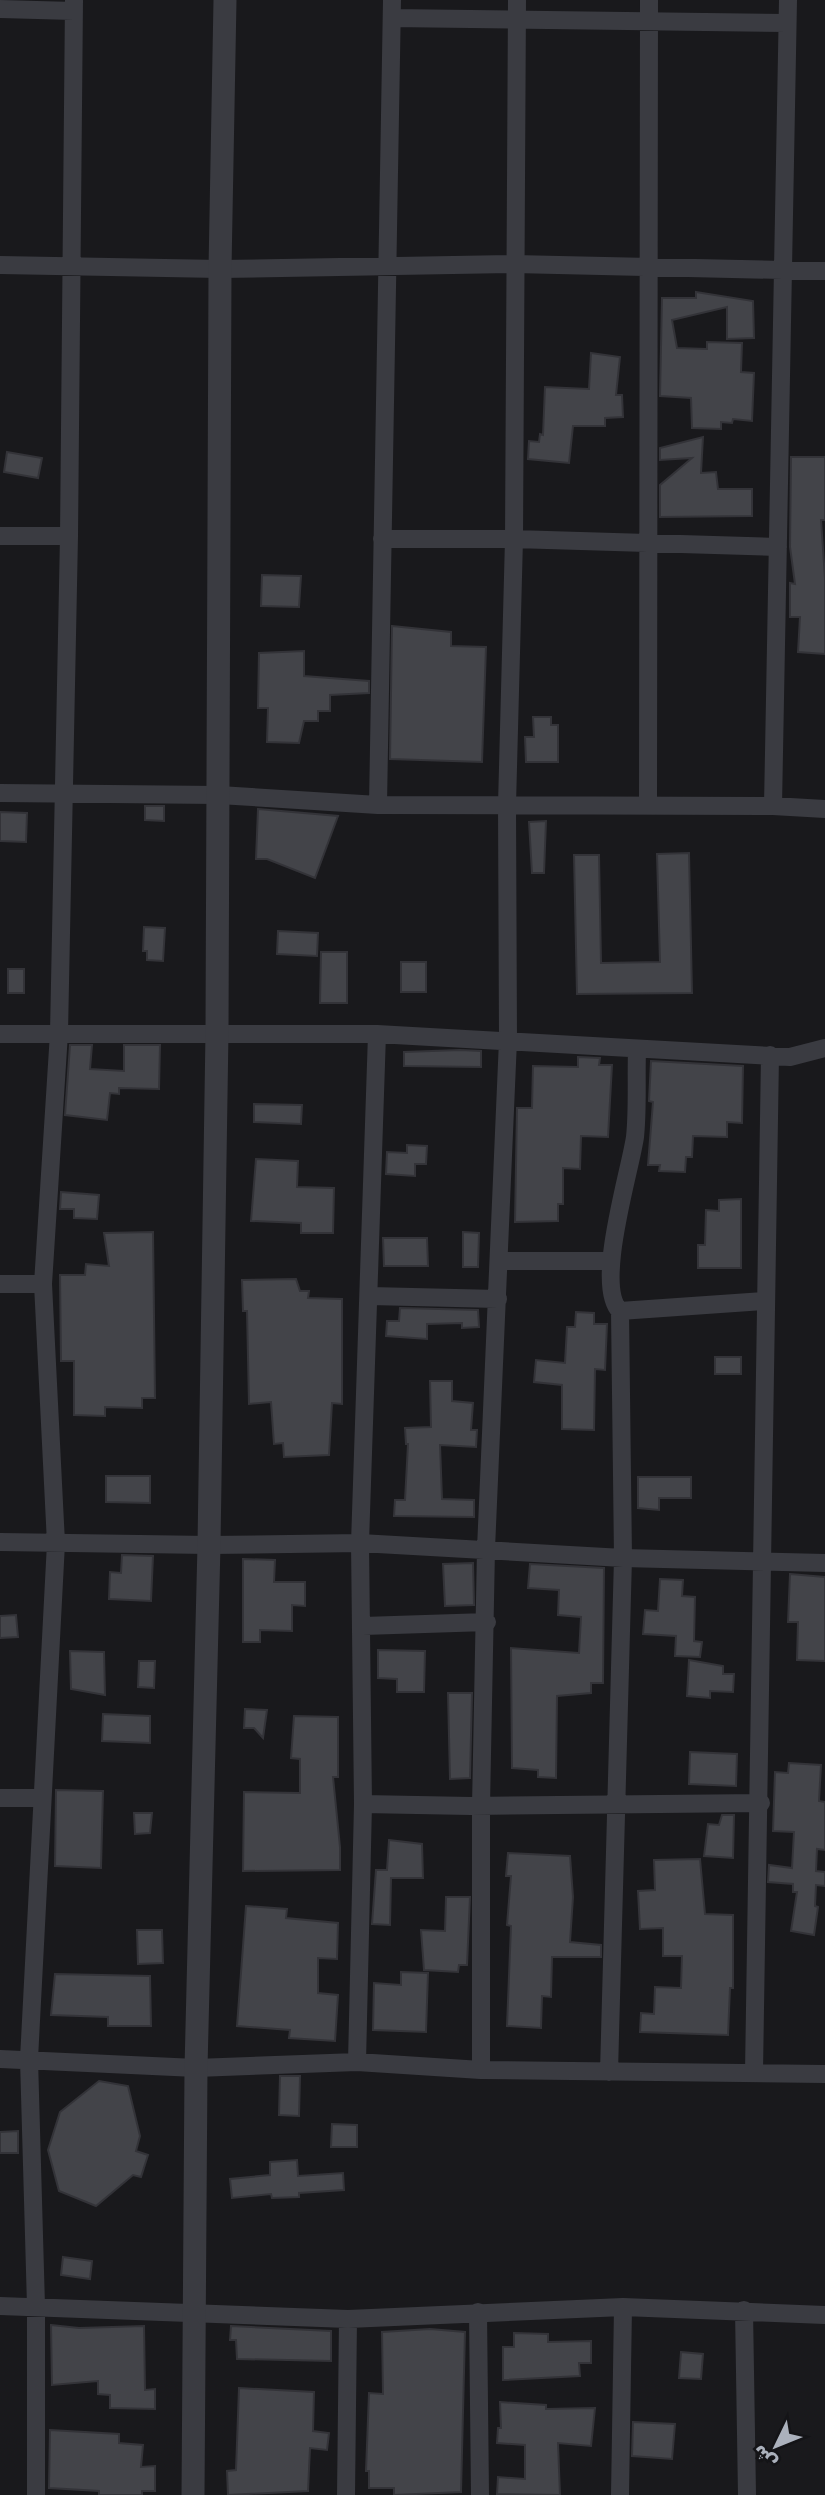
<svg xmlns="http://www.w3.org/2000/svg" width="825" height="2495" font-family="'DejaVu Sans',Cairo,sans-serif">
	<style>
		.building { fill: #434449; stroke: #333338; stroke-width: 2 }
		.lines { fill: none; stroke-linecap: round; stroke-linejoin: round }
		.minor { stroke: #3a3b41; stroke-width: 18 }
		.tertiary { stroke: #3a3b41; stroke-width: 23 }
	</style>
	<rect width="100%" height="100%" fill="#19191c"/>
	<path class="building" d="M696,292L753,301L754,338L727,339V307L672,320L677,348L707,349V342L742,343L741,372L754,373L752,421L733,419L732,423L721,422V429L692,428L691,398L660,396L662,298H696Z
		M591,353L620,357L616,395H622L623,417L605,418V426H573L569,463L528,459L529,441L539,442L540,434L543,435L545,387L589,389Z
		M703,437L701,473L716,472L718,489H752V516L660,517V485L692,458L660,460V448Z
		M7,452L42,458L38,478L4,472Z
		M791,457H825V520H821L825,578V654L798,652L800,617H790V583L795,584L790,547Z
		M262,575L301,576L299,607L261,606Z
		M392,626L451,632V646L486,647L482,762L390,759Z
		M304,651V676L369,681V693L330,695V711H318V721H304L299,743L267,742L268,708H258L259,653Z
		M533,717H551V725H558V762H526L525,737H534Z
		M145,806H164V821L145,820Z
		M258,809L338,816L315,878L267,859H256Z
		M0,812L27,813L26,842L0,841Z
		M546,821L544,873H532L529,822Z
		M689,853L692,993L577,994L574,855H599L601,963L660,962L657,854Z
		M144,927L165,928L163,961L147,960V951H143Z
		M278,931L318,933L317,956L277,954Z
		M321,952H347V1003H320Z
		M401,962H426V992H401Z
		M8,969H24V993H8Z
		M70,1045H92L90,1069L124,1071V1045H160L159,1089L119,1088V1094L110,1093L107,1120L65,1115Z
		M460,1050L481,1051V1067L404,1066V1052Z
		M578,1057L600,1058L599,1065H612L608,1137L581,1136L580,1169L563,1168V1204H558V1221L515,1222L517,1108H532L533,1066L578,1067Z
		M651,1061L743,1066L742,1123L727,1122V1137L693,1136L692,1157H686L685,1172L659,1171L660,1165H648L653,1102L649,1101Z
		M254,1104L302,1105L301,1124L254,1122Z
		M407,1145L427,1146L426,1164H415V1176L386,1174L387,1152L407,1153Z
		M256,1159L298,1161L297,1187L334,1188L333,1233H301V1223L251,1221Z
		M61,1192L99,1195L97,1219L74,1218V1209H60Z
		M741,1199V1268H698V1245H705L706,1210L719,1211V1200Z
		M153,1232L155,1398H142V1408L105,1407V1416L74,1415V1361H61L60,1275H85L86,1264L109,1266L104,1233Z
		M463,1232L479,1233L478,1267H463Z
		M383,1238H427L428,1266H384Z
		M296,1279L300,1291H309L308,1298L342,1299V1404L332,1403L329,1455L284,1457L283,1443L274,1444L271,1402L249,1404L247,1311H243L242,1280Z
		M400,1308L478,1310L479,1327L462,1328V1323L427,1324V1339L386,1336L387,1321H399Z
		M576,1312L594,1313V1324H607L605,1370L595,1369L594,1430L562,1429V1385L534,1382L536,1360L565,1363L567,1327H575Z
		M715,1357H741V1374H715Z
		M430,1381H452V1401L473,1403L471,1430H477L476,1447L440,1445L442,1499L474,1500V1517L394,1516L395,1500H405L408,1444H406L405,1428L431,1427Z
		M106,1476H150V1503L106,1502Z
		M638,1477H691V1498H659V1510L638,1508Z
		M122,1555L153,1556L151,1601L109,1599L110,1572L121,1573Z
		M243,1559L275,1560L274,1582H305V1606L292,1605V1631L260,1630V1642H243Z
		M473,1563L474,1605L445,1606L443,1564Z
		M530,1564L604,1568L603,1683H591V1693L557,1696L556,1778L538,1777V1770L512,1768L511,1648L579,1653L581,1617L558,1615L559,1590L528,1588Z
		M790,1574L825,1577V1661L797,1660L798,1622H788Z
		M660,1579L683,1580L682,1596L695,1597L694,1641L702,1642L700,1657L675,1656L676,1636L643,1634L645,1610L658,1611Z
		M16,1615L18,1637L0,1638V1616Z
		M378,1650L425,1651L424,1692H397V1679L378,1678Z
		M70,1651L104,1652L105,1695L71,1689Z
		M689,1660L723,1666V1674H734L733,1692L710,1691V1698L687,1696Z
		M139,1661H155L154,1688L138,1687Z
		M448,1693H472L470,1778L450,1779Z
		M245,1709L267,1710L263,1738L254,1728H244Z
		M103,1714L150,1716V1743L102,1741Z
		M294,1716L338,1717V1777H333L340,1847V1870L243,1871L244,1792L300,1793V1759L291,1758Z
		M690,1752L737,1754L736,1786L689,1784Z
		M789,1763L821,1765L819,1801L825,1802V1850L817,1849L816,1871L825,1872V1886L816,1885L815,1906L818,1907L814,1935L791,1931L797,1892H793V1884L768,1882L769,1865L792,1868L794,1832L773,1831L775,1772L788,1773Z
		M56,1790L103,1791L101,1868L55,1866Z
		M134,1813H152L150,1833L135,1834Z
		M722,1815H734L733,1858L704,1856L708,1824L719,1825Z
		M389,1840L422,1844L423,1878H391L390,1925L372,1924L376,1870H387Z
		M508,1853L570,1856L573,1897L570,1942L601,1945V1957H552L551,1997L542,1996L541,2028L507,2026L511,1926L507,1925L511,1876H506Z
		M700,1859L705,1914L733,1915V1988H730L728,2035L640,2032L641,2013L654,2014L655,1987L681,1988L682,1956H663V1928L640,1929L638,1891L655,1890L654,1860Z
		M446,1897H470L467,1965H459L458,1972L424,1970L421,1930L445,1931Z
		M246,1906L287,1909L286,1918L338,1923L337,1959L318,1958V1993L338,1995L335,2041L289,2038L290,2030L237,2026Z
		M137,1930H162L163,1963L138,1964Z
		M401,1972L428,1973L426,2032L373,2030L374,1983L401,1985Z
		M55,1974L150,1976L151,2026H108V2017L51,2015Z
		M280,2076H300L299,2116L279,2115Z
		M99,2081L128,2086L140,2136L136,2151L148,2155L141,2177L133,2175L96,2206L59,2191L48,2150L60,2112Z
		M332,2124L357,2125V2147H331Z
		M18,2131V2153H0V2132Z
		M297,2160L298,2176L343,2173L344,2190L299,2193V2197L272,2198L271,2194L232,2198L230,2179L270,2175V2162Z
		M63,2257L92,2261L90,2279L61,2275Z
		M51,2325L79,2328L144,2326L145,2390L155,2389V2409L110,2408V2395L98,2394V2381L52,2385Z
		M231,2326L331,2331V2361L237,2359L236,2340H230Z
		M430,2329L465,2332L461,2492L394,2495V2488H369V2471H366L369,2393L383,2394L382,2332Z
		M514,2333L548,2334V2342L591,2341V2363H579L580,2376L503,2380V2347H514Z
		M681,2352L703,2354L701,2379L679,2378Z
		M239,2388L314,2392L313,2431L329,2433L327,2450L310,2448L308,2491L228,2495L227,2471L236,2470Z
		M500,2402L546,2405V2409L595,2408L591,2446L558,2443L560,2495L497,2494L498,2477L525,2479V2445L497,2443L498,2428H501Z
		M633,2422L675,2424L672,2459L632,2456Z
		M50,2430L119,2434V2443L143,2445L141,2467L155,2466V2491H142V2495H99V2491L49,2488Z"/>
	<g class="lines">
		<path class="minor" d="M0,9L74,11
			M392,18L787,23
			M0,265L220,269L514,264L825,271
			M0,536H69
			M382,539H514L778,547
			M0,793L219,795L378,805L773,806L825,809
			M378,805L392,0
			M648,806L649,0
			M773,806L788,0
			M0,1034H377L790,1057L825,1048
			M499,1261H611
			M0,1284H43
			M370,1296L498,1299
			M620,1311L764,1301
			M0,1542L209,1545L360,1543L623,1558L825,1563
			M363,1626L487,1622
			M0,1798H41
			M363,1804L471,1806L761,1803
			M0,2059L196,2068L357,2062L481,2070L825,2074
			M357,2062L363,1804L360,1543L377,1034
			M481,2070V1806L486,1549L508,1040L507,805L514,539L517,0
			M609,2072L623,1558L620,1311C594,1286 630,1172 635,1137C638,1109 636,1079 637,1050
			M754,2072L770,1055
			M0,2306L348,2319L623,2307L825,2315
			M744,2310L747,2495
			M478,2312L480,2495
			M36,2495V2306L29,2059L56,1543L43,1284L59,1033L69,536L74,0
			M346,2495L348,2319
			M620,2495L623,2307"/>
		<path class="tertiary" d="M193,2495L196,2068L209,1545L217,1032L220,269L225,0"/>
	</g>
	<g transform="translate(776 2446) rotate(227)" stroke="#141417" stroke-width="5" paint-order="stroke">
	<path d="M0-5L12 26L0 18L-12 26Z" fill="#abb1bc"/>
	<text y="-10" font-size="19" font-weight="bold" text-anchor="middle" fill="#abb1bc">ش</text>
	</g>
</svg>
